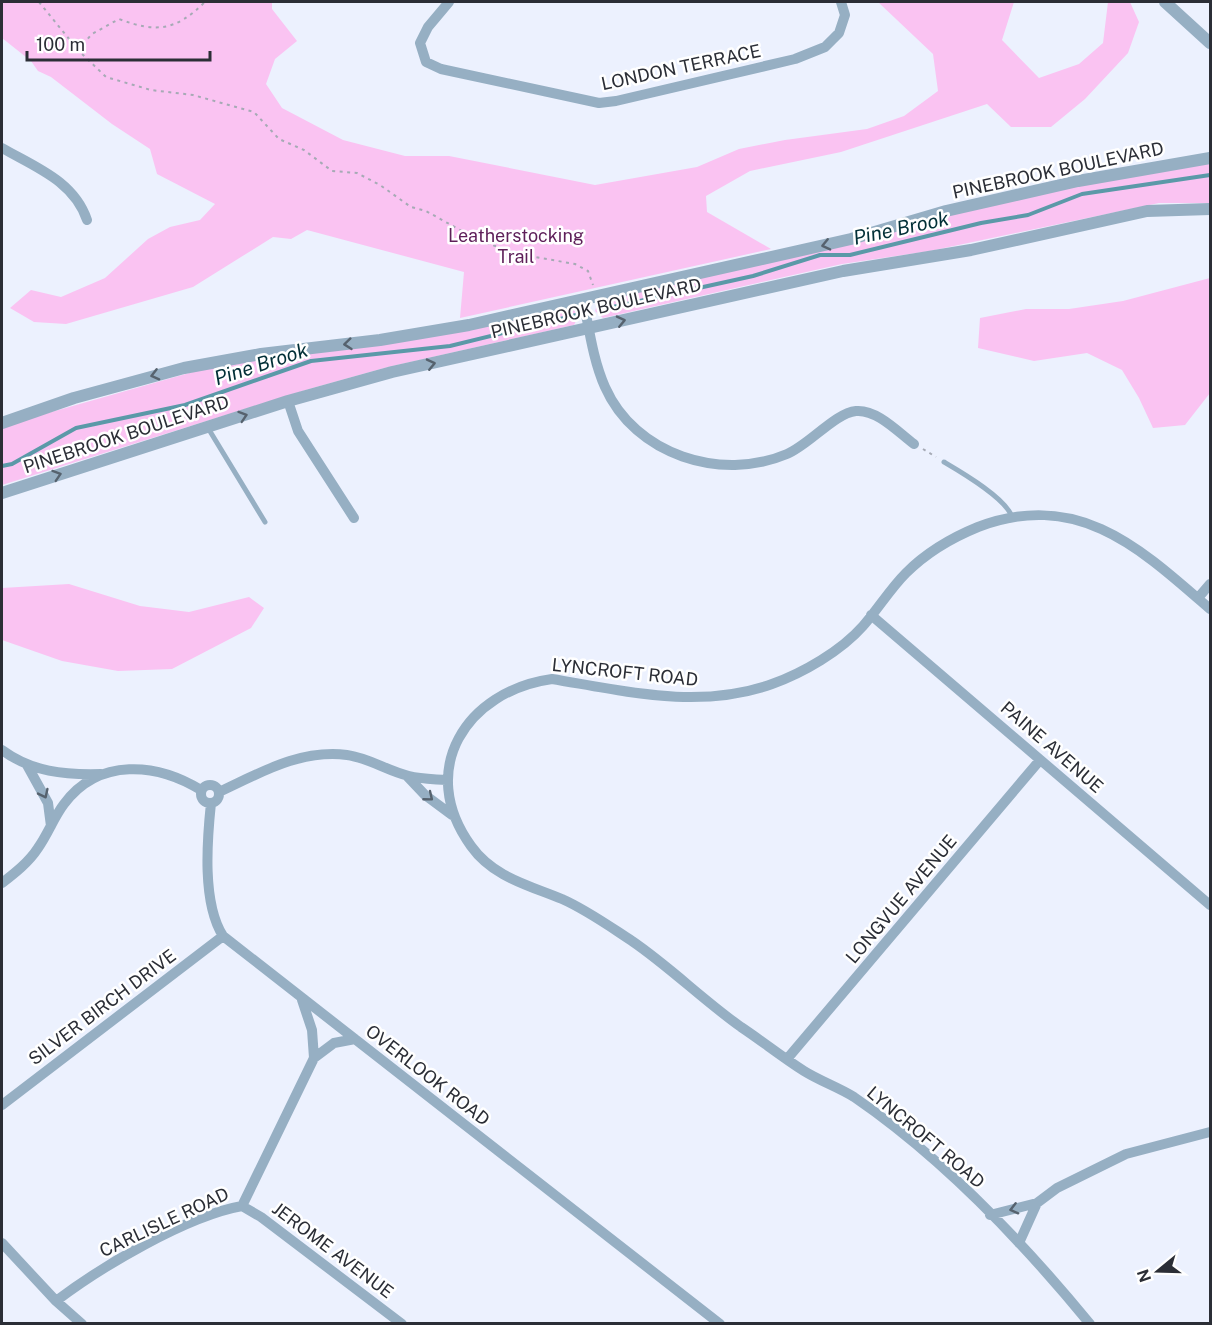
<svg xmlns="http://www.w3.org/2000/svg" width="1212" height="1325" font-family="'Public Sans',sans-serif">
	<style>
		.green { fill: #fac3f2 }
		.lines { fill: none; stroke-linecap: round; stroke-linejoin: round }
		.stream { stroke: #5b99a8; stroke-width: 4 }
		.path { stroke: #a6aab5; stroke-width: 2; stroke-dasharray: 3 4.5; stroke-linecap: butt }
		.service { stroke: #96afc3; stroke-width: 5 }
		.minor { stroke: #96afc3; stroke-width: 10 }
		.tertiary { stroke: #96afc3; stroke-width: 12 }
		.oneway { stroke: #56626e }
		.labels { text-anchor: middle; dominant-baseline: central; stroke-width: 5; stroke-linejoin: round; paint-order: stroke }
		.street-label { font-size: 18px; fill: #2b2e36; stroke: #fff }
		.park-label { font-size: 18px; fill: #5e1f59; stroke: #fff }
		.water-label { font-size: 20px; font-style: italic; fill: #022f37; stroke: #fff }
	</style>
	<rect width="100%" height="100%" fill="#ecf1fe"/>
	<path class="green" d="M2,2H272V9L297,41L275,59L266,84L282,108L343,140L405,156H449L595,185L697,167L739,149L785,140L867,129L904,116L938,91L933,54L878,2H1014L1002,40L1039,78L1079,64L1103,43L1108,2H1130L1139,22L1128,53L1085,99L1051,127H1011L987,104L841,152L750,171L706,196L707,212L771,249L460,318L464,272L307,230L291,239L273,237L193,287L66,324L34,322L10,308L31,290L61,297L105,278L148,239L170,227L200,220L215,204L157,174L150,149L112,124L51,77L38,71L31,61L2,38Z
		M1210,163V203H1159L930,251L842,264L603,318L595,311L598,302C801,252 1003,194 1210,163Z
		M1210,278V393L1185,425L1153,428L1139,398L1122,370L1087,353L1034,361L978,348L980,318L1026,309H1069L1123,301Z
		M570,306L579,315L574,325L388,367L309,389L2,485V426L228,362Z
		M69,584L140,606L189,612L249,597L264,608L251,628L172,669L118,671L62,661L2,640V588Z"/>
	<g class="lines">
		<path class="stream" d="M599,310L753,276L820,255H850L981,223L1028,215L1082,194L1210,175
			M2,466L12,464L76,428L185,405L311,361L450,346L576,315"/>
		<path class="path" d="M39,2L78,50L106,77L151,90L193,95L254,112L279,139L304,150L332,171L357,173L380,185L411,207L426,211L478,240L518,254L575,264L588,271L593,285
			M78,50L92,34L119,19C157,33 175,31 205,2
			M923,449L936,457"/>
		<path class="service" d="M208,428L265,522
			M944,462C961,472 1006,498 1012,517"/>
		<path class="minor" d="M449,2L428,27L420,43L426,62L441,69L599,103L616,101L795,59L825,47L839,33L845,15L841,2
			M2,148C35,167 74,181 87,220
			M583,299C589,328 593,360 605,387C635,455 721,482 787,454C809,445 835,413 856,411C877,409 899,433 914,444
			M288,401L298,431L354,518
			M1198,598L1210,584
			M871,615L1210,905
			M2,750C32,772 64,775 101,774
			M27,765L48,803L51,826
			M407,776L425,795L452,815
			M201 794a9 9 0 1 1 18 0a9 9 0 1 1-18 0Z
			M219,792C260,773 300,749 347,755C369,758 388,771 409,776C420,779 433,779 446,780
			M211,803C207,841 202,903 223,936L720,1324
			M2,883C15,873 29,862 38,848C48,834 54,817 64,804C99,757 157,763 201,790
			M314,1058L334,1043L355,1039
			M787,1059L1040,760
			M2,1105L223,936
			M242,1206L314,1058L312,1030L302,1000
			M242,1206L261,1217L402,1324
			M990,1215L1037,1203L1057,1188L1126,1154L1210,1132
			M2,1243L56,1301L82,1324
			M1019,1243L1037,1203
			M56,1301C101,1267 186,1216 242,1206
			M1090,1324C1022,1241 943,1158 854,1097C838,1087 820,1081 804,1071C782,1057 762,1041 741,1027C703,1000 670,967 632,941C609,926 587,910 562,899C528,885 493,877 471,846C416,770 466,691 552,679C624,691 700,710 772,684C803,673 841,651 863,626C878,609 890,589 906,573C927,552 951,538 978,527C1078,489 1140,548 1210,609"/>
		<path class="tertiary" d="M1165,2L1210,43
			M2,423L74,398L184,368L261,354L380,340L469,325L851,239L946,211L1078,181L1210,158
			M2,493L288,401L392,372L843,271L971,250L1147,211L1210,209"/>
	</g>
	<defs><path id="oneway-chevron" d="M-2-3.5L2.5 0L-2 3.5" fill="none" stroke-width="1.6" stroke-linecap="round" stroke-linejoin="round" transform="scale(1.5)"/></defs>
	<g class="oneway">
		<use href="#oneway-chevron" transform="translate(826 245) rotate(167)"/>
		<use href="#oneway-chevron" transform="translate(621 321) rotate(-13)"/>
		<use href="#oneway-chevron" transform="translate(348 344) rotate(174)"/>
		<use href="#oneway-chevron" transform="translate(431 364) rotate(-13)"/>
		<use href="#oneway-chevron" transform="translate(155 375) rotate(166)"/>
		<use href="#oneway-chevron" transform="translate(243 416) rotate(-18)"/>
		<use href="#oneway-chevron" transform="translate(57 475) rotate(-18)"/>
		<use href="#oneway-chevron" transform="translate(44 794) rotate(64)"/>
		<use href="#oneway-chevron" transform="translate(429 797) rotate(39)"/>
		<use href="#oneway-chevron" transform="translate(1014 1209) rotate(166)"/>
	</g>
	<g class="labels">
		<g class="street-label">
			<text transform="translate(681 67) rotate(-12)">LONDON TERRACE</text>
			<text transform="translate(1058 170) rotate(-12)">PINEBROOK BOULEVARD</text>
			<text transform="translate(596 308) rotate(-13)">PINEBROOK BOULEVARD</text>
			<text transform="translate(126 434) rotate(-18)">PINEBROOK BOULEVARD</text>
			<text transform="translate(625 672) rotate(6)">LYNCROFT ROAD</text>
			<text transform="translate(1052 747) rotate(41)">PAINE AVENUE</text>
			<text transform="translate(901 899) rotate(-50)">LONGVUE AVENUE</text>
			<text transform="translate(102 1007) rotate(-37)">SILVER BIRCH DRIVE</text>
			<text transform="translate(428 1075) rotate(38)">OVERLOOK ROAD</text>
			<text transform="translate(926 1137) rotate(40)">LYNCROFT ROAD</text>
			<text transform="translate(164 1222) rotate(-25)">CARLISLE ROAD</text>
			<text transform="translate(333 1250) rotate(37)">JEROME AVENUE</text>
		</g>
		<g class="park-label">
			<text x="516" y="235">Leatherstocking<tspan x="516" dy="21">Trail</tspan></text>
		</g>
		<g class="water-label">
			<text transform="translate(901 228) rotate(-12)">Pine Brook</text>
			<text transform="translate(261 364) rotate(-18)">Pine Brook</text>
		</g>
	</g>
	<rect width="1212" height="1325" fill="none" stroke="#2b2e36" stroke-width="6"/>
	<g transform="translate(1158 1271) rotate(251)" stroke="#ffffff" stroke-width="4.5" paint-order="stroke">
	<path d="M0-4.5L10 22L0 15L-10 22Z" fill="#2b2e36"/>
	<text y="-9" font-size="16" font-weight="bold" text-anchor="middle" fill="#2b2e36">N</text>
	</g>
	<path d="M27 51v9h183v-9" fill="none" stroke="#2b2e36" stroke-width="3"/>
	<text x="36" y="51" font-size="18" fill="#2b2e36" stroke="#ffffff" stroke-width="4.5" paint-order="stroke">100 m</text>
</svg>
